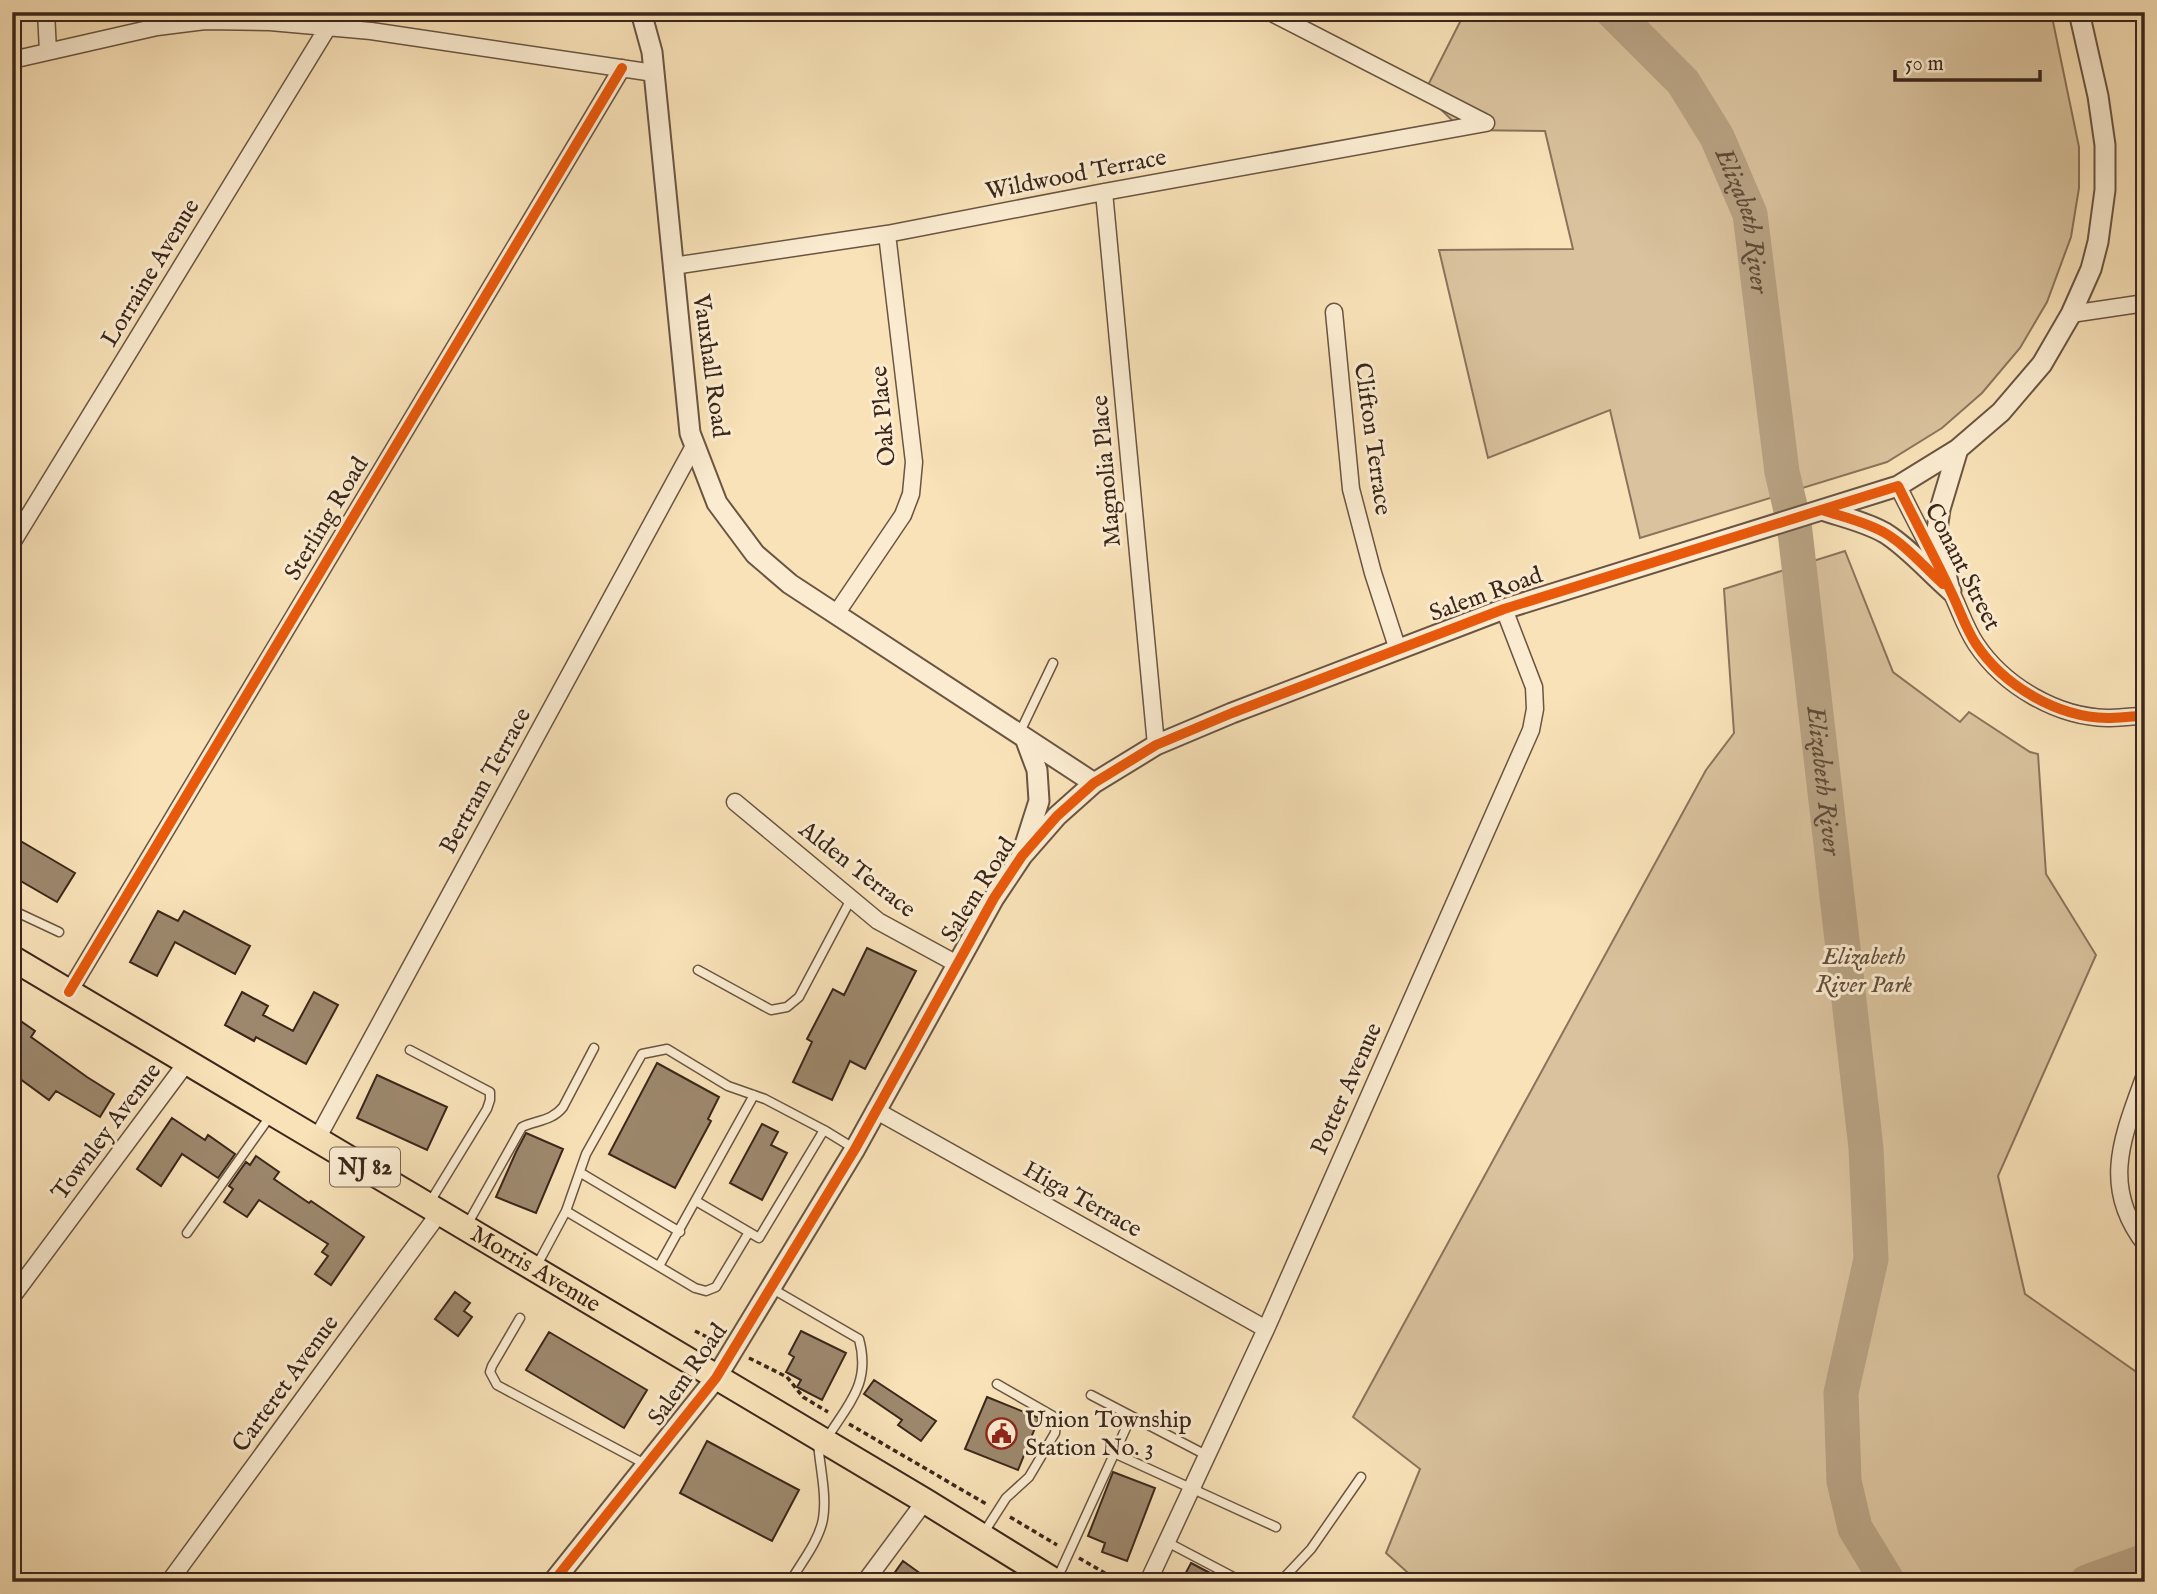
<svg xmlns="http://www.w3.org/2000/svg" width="2157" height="1594" font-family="'IM FELL English',serif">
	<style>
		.green { fill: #d9c29d; stroke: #8a745c; stroke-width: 2 }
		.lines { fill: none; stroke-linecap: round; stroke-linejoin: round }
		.river { stroke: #b8a283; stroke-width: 35 }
		.building { fill: #9d886d; stroke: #3a261b; stroke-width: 2 }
		.service-casing { stroke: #6a5542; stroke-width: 11 }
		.minor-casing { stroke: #6a5542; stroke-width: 19 }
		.tertiary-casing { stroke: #6a5542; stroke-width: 23 }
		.primary-casing { stroke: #3a261b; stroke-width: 28 }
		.path { stroke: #3a261b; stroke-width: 3.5; stroke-dasharray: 5 3.5; stroke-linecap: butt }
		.service { stroke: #fbecd1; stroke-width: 8 }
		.minor { stroke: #fbecd1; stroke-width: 16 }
		.tertiary { stroke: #fbecd1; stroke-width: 19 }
		.primary { stroke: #f9e2b8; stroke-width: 24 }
		.cycleway-casing { stroke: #fbecd1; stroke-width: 15 }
		.cycleway { stroke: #e8590c; stroke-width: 10 }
		.labels { text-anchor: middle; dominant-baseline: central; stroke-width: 6; stroke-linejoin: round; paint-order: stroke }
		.shield { fill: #fbecd1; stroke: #746152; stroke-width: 2 }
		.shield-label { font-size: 23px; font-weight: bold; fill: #3a261b }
		.street-label { font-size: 24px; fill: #3a261b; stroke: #fbecd1 }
		.park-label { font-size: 24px; font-style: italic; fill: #624d3c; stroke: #fbecd1 }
		.poi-label { font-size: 24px; fill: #3a261b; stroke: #fbecd1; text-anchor: start }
		.water-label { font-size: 26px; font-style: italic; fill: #604b3a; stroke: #fbecd1 }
	</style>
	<rect width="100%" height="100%" fill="#f9e2b8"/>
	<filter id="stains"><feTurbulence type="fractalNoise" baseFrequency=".00286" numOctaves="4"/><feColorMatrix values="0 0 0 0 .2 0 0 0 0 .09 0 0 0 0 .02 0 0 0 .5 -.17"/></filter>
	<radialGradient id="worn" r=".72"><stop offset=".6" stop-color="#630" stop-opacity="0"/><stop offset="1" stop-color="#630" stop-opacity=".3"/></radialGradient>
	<path class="green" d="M1465,12H2051L2079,147V188L2071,237L2047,302L2020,348L1982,393L1942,428L1887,462L1640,538L1610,410L1488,458L1439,250L1573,249L1545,131L1462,130L1424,93Z
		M1845,551L1893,672L1960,722L1969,712L2030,752L2038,754L2046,874L2096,955L1998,1176L2025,1294L2145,1378V1582H1418L1386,1553L1420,1469L1353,1417L1706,770L1734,733L1724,589Z"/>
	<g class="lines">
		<g class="river">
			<path id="s1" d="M1613,12L1683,82L1717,137L1750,214L1782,472L1794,523L1866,1148L1871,1259L1841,1393L1844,1481L1855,1528L1888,1582"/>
			<path d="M2087,1582L2145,1561"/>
		</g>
	</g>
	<path class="building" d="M12,836L75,873L57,902L12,876Z
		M158,911L178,921L184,911L250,946L235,974L175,942L157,976L130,962Z
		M867,948L916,971L865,1069L850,1061L832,1100L793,1082L812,1042L807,1039L833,989L844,995Z
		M242,992L268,1006L263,1015L293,1031L314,992L338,1005L306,1064L256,1037L254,1041L225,1025Z
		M12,1015L35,1031L31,1037L87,1077L114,1094L100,1117L56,1091L49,1100L12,1073Z
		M657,1063L719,1097L708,1119L711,1121L675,1188L609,1154Z
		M377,1075L447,1107L427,1150L357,1118Z
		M172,1118L205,1140L208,1135L235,1154L218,1178L182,1154L161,1186L137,1169Z
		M762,1124L778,1132L771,1145L787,1153L762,1200L730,1183Z
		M526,1133L563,1149L536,1213L496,1197L516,1152Z
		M256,1156L279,1172L274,1179L309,1203L311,1201L364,1237L331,1285L315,1274L328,1256L322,1252L328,1244L259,1200L247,1217L224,1202L233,1189L229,1186L246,1162L250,1165Z
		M455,1292L470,1303L464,1311L472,1317L458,1336L435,1319Z
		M801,1331L846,1353L822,1400L797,1387L801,1380L786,1372L794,1357L789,1354Z
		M549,1332L647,1390L624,1428L526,1370Z
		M874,1380L936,1421L921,1441L898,1425L902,1420L864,1394Z
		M987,1397L1039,1418L1018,1470L965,1449Z
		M707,1441L799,1490L772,1541L680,1493Z
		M1113,1472L1155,1488L1127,1561L1102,1552L1105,1543L1088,1536Z
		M903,1561L932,1582H888Z
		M1191,1563L1227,1582H1181Z"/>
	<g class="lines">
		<defs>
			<path id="service" d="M1019,734L1053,663
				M12,910L59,932
				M698,970L771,1010L787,1007L799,997L851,899
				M410,1050L490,1092V1100L487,1109L430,1202
				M581,1173L680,1232
				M696,1201L759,1238L824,1130
				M566,1211L695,1288L706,1291L716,1287L749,1232
				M467,1225L522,1127C537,1120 552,1121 563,1107L594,1048
				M187,1233L271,1115
				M659,1266L754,1095
				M536,1267L566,1211L586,1154L642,1054L667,1049L728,1086L765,1099L824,1130L855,1149
				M771,1288L859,1339C871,1383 849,1403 827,1438
				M520,1318L492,1366L490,1372L497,1385L645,1464
				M1091,1395L1206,1455
				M1114,1453L1276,1527
				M983,1534L1006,1498L1029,1477L1055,1433L1056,1424L1053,1416L997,1384
				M1167,1542L1243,1582
				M1057,1579L1131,1417
				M790,1582C801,1563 819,1541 823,1519C827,1495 820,1468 818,1443
				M1280,1582L1311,1549L1361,1477"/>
			<path id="minor" d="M46,12L48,51
				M1270,12L1486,123
				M12,60L157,27L205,21L270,22L371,31L654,73
				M1104,192L1156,745
				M673,266L887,234L1104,192L1486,123
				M1334,312L1351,489L1373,573L1398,650
				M2071,314L2145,303
				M1898,486C1916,523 1936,559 1953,596C1961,613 1966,629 1976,644C2004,686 2057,717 2107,718C2120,718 2132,716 2145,716
				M12,543L328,27
				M836,614L903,515L911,494L914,462L887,234
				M735,802L878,921L957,964
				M69,992L622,68
				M2145,1075C2123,1136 2100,1186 2145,1244
				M875,1110L1266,1329
				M317,1139L694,446
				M12,1297L187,1062
				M169,1582L440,1212
				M865,1582L925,1501
				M1148,1582L1266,1329L1531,730L1535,709L1534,687L1504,609"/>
			<path id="tertiary" d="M641,12L652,52L690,433L717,503L755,554L790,584L1094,783
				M1822,510C1843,517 1866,522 1885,533C1909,548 1929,572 1951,591
				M1950,590L1936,537L1940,509L1958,449
				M1024,848L1039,801L1037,770L1025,738
				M553,1582L716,1378L855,1149L994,898L1022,856L1057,816L1094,783L1156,745L1232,713L1504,609L1898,486L1958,449L2001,412L2042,364L2071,314L2091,269L2098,242L2105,190V145L2098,96L2079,12"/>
			<g id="primary">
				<path id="s2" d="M12,958L925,1501L1056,1582"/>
			</g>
		</defs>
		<use href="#service" class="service-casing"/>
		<use href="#minor" class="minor-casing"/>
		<use href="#tertiary" class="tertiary-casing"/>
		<use href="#primary" class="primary-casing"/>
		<path class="path" d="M695,1331L717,1342
			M749,1358L787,1377L803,1397L828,1412
			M849,1424L988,1505
			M1010,1517L1057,1545
			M1079,1558L1120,1582"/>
		<use href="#service" class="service"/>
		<use href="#minor" class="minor"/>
		<use href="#tertiary" class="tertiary"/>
		<use href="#primary" class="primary"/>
		<defs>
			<path id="cycleway" d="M1822,510C1843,517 1866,522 1885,533C1907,546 1924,567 1943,584
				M69,992L622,68
				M553,1582L716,1378L855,1149L994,898L1022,856L1057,816L1094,783L1156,745L1232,713L1504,609L1898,486C1916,523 1936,559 1953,596C1961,613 1966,629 1976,644C2004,686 2057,717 2107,718C2120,718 2132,716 2145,716"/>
		</defs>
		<use href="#cycleway" class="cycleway-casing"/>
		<use href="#cycleway" class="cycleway"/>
	</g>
	<defs>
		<symbol id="civic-ring" viewBox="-11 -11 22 22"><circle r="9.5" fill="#fbecd1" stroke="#8f2418" stroke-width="1.5"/><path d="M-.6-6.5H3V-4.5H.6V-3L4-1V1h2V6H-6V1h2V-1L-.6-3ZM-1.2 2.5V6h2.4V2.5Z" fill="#8f2418"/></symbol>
	</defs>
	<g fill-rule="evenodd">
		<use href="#civic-ring" x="984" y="1416" width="35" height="35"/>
	</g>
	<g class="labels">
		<rect class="shield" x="330" y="1147.5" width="70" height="39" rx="5"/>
		<g class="shield-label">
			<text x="365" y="1167">NJ 82</text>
		</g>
		<g class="street-label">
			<text transform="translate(1076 175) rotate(-11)">Wildwood Terrace</text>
			<text transform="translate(151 273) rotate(-59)">Lorraine Avenue</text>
			<text transform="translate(710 366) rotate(82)">Vauxhall Road</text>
			<text transform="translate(884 416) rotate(-95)">Oak Place</text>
			<text transform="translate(1372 439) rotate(82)">Clifton Terrace</text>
			<text transform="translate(1107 471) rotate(-95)">Magnolia Place</text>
			<text transform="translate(327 519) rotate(-59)">Sterling Road</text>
			<text transform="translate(1962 567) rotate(63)">Conant Street</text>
			<text transform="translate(1486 595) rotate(-20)">Salem Road</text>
			<text transform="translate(486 781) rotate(-61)">Bertram Terrace</text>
			<text transform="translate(857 870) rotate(38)">Alden Terrace</text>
			<text transform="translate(979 890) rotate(-58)">Salem Road</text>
			<text transform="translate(1347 1089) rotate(-66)">Potter Avenue</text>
			<text transform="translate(107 1132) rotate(-53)">Townley Avenue</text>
			<text transform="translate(1082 1200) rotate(29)">Higa Terrace</text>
			<text stroke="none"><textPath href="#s2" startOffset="609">Morris Avenue</textPath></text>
			<text transform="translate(688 1375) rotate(-55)">Salem Road</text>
			<text transform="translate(286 1384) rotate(-54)">Carteret Avenue</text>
		</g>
		<g class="park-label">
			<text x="1864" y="957">Elizabeth<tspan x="1864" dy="28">River Park</tspan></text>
		</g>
		<g class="poi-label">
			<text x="1025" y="1420">Union Township<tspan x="1025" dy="28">Station No. 3</tspan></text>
		</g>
		<g class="water-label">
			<text stroke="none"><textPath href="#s1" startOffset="252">Elizabeth River</textPath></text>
			<text stroke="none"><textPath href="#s1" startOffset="819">Elizabeth River</textPath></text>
		</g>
	</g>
	<rect width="2157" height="1594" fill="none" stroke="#f9e2b8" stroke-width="42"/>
	<rect x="14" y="14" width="2129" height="1566" fill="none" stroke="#3a261b" stroke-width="3.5"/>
	<rect x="21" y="21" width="2115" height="1552" fill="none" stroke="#3a261b" stroke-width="2"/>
	<path d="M1895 70v10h145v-10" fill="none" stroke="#3a261b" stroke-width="3.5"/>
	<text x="1905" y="70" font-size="21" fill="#3a261b" stroke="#fbecd1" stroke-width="5" paint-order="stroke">50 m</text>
	<rect width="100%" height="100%" filter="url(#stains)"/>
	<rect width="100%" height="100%" fill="url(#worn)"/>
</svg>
